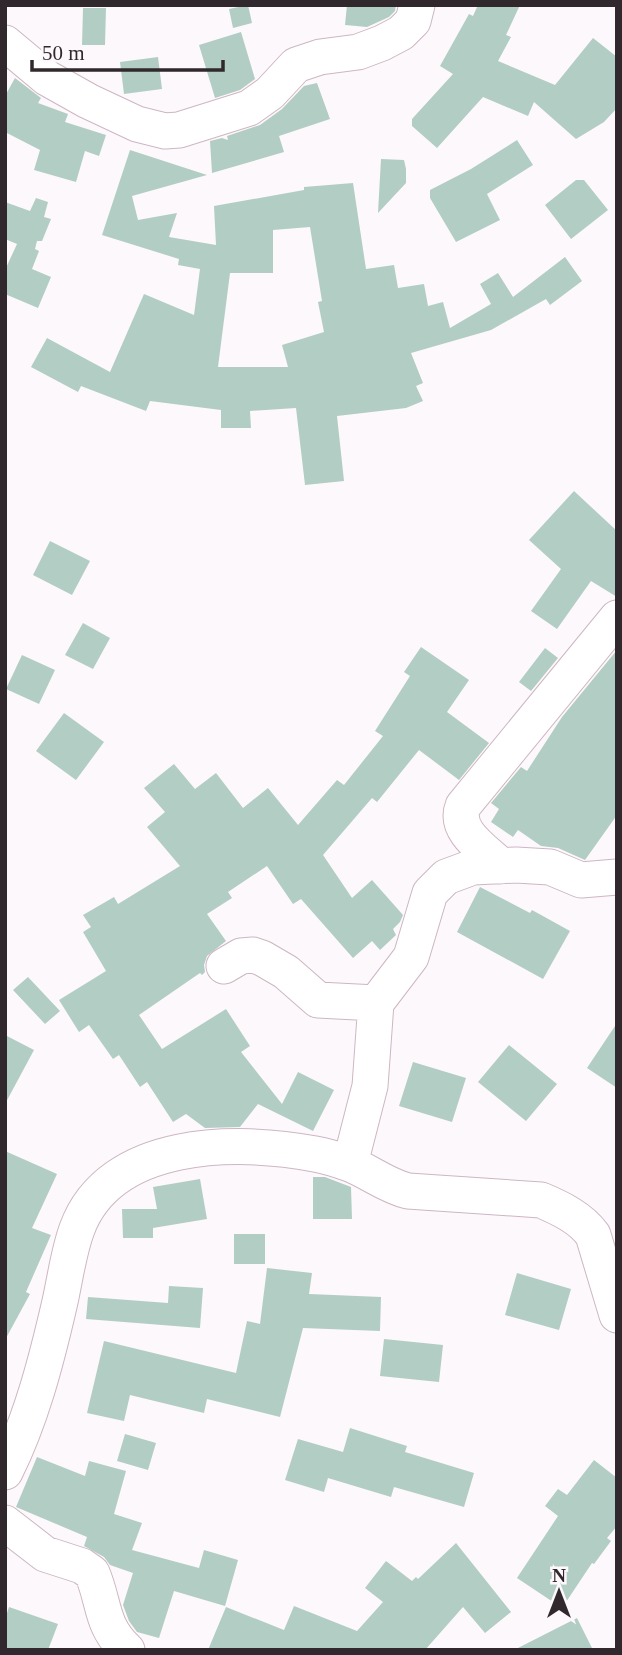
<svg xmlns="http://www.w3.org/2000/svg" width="622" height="1655" font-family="Georgia,serif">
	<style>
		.building { fill: #b2cdc4; fill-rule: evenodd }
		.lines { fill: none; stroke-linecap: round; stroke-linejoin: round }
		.minor-casing { stroke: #cdb6c3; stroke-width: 37 }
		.minor { stroke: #fff; stroke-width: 35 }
	</style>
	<rect width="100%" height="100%" fill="#fdf8fb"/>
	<path class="building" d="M248,5L252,23L233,28L229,9Z
		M347,5H396L395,11L389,17L367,27L345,25Z
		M478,5H520L506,35L511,37L498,61L555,85L593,38L617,57V108L604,122L576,139L534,102L528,116L483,97L437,148L412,126V119L453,74L440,66L469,14L473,16Z
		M83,8H106L105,45H82Z
		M241,32L255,79L240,90L215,98L199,45Z
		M158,57L162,89L124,94L120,62Z
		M15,78L41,98L38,103L68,114L65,122L106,135L99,156L85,151L76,182L34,170L40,150L5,132V96Z
		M317,83L330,119L279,136L284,152L212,173L210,141L222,138L228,140L227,136L260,125L282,109L304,86Z
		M517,140L533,165L487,194L500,220L456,242L430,198V190L471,169Z
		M130,150L207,175L132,196L138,220L177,213L169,237L216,245L214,206L304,190V187L353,183L366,269L394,265L398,288L424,284L428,306L443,302L450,328L491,304L480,284L498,273L513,297L565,257L582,281L550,305L546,299L491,330L411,353L423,383L416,386L423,401L406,408L337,416L344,481L305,485L296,408L250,411L251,428H221V410L150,401L146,411L81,386L78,392L31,367L47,338L110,372L144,294L194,315L200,269L178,265L179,259L102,235ZM310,227L322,301L318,302L324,332L282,345L288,367H218L230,273H273V230Z
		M381,159L404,160L406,169V183L378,213Z
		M576,180H584L608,210L571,239L545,205Z
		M36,198L48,202L44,217L51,219L42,241H37L35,249L39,251L32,269L51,277L38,308L5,294V270L17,244L5,239V202L30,211Z
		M574,491L617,531V597L591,581L557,629L531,611L561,569L529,540Z
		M50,541L90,561L72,595L33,575Z
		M83,623L110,638L93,669L65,655Z
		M421,647L469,680L447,712L489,743L459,780L419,750L377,802L372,798L323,855L352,898L372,880L403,915L400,922L393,929L396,935L380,950L372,941L353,958L301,899L293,904L267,866L228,892L232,898L207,914L226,941L207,956L204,965L205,972L202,975L200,973L139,1015L162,1049L226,1009L250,1046L241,1052L282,1104L298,1072L334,1090L313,1131L258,1104L240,1127L205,1128L186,1114L173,1122L147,1082L140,1087L119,1055L113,1059L89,1025L79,1032L59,1000L106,971L83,932L91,927L83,915L114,897L118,904L180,866L147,827L165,812L144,788L174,764L195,789L216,773L243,808L268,788L298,825L337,780L344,785L383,736L375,731L410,676L404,672Z
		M545,648L558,658L531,691L519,682Z
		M617,650V815L585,860L558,848L541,846L518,830L513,837L491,822L499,809L491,803L521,767L527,771L562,717Z
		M22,655L55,670L39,704L6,689Z
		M64,713L104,742L76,780L36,751Z
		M480,887L530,913L532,910L570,931L543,979L457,932Z
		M28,977L60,1011L45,1024L13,990Z
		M617,1023V1088L587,1068Z
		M5,1035L34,1050L5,1104Z
		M509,1045L557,1084L526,1121L478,1082Z
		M413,1062L466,1078L452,1122L399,1106Z
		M5,1151L57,1174L32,1228L51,1235L26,1292L30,1294L5,1340Z
		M313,1177H325L351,1187L352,1219H313Z
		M200,1179L207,1219L153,1228V1238H123L122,1209H157L153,1187Z
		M234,1234H265V1264H234Z
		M267,1268L312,1273L309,1294L381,1297L380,1331L303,1328L280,1417L207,1399L204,1413L130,1395L124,1421L87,1413L104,1341L236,1373L247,1321L260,1324Z
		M517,1273L571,1289L559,1330L505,1315Z
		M169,1286L203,1288L200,1328L86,1319L88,1297L168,1303Z
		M384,1339L443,1345L439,1382L380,1376Z
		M350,1428L407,1446L405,1452L474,1473L464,1507L394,1487L391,1497L328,1478L324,1492L285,1480L298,1439L343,1452Z
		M125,1434L156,1443L148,1470L117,1461Z
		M37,1457L85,1476L89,1461L126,1471L114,1514L142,1523L132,1550L199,1568L204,1550L238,1560L225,1606L174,1591L159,1638L137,1632L129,1621L123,1605L133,1573L110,1565L104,1557L84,1546L87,1537L16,1507Z
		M594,1460L617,1478V1526L607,1538L611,1541L594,1564L592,1563L562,1608L517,1578L558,1516L545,1506L558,1489L567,1495Z
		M456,1543L511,1612L485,1633L463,1607L425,1650H208L226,1607L284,1630L294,1606L357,1631L383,1602L365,1588L386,1561L412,1581L416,1577L418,1579Z
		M9,1607L58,1624L48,1650H5V1619Z
		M577,1618L593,1650H514Z"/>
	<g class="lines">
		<defs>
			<path id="minor" d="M5,43L47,78L88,101L137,124L165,131L179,130L249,108L270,93L296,65L320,57L358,52L382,43L401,33L413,21L417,5
				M501,866C485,850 453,831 463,806L617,618
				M224,966L241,956L253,955L262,958L286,972L318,1000L376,1003
				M350,1164L370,1086L376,1003L411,957L430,893L446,877L473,867L516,865L550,867L581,880L617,877
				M5,1472C31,1420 46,1362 59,1306C65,1281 68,1253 77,1229C110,1139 237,1139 315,1154C326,1156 339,1160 350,1164C370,1172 387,1186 408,1191L541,1200C560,1208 581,1218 593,1235L617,1315
				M5,1523L45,1554L82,1566L92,1573C105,1603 100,1625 127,1650"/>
		</defs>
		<use href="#minor" class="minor-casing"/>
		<use href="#minor" class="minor"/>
	</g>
	<rect width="622" height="1655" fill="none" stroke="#31282d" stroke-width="14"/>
	<g transform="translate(559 1592)" stroke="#fdf8fb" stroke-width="5" paint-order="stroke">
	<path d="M0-5L12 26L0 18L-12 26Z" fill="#31282d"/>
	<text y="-10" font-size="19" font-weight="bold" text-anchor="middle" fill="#31282d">N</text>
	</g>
	<path d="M32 60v10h191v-10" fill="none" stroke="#31282d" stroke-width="3.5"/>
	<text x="42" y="60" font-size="21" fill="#31282d" stroke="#fdf8fb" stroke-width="5" paint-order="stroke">50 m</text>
</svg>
